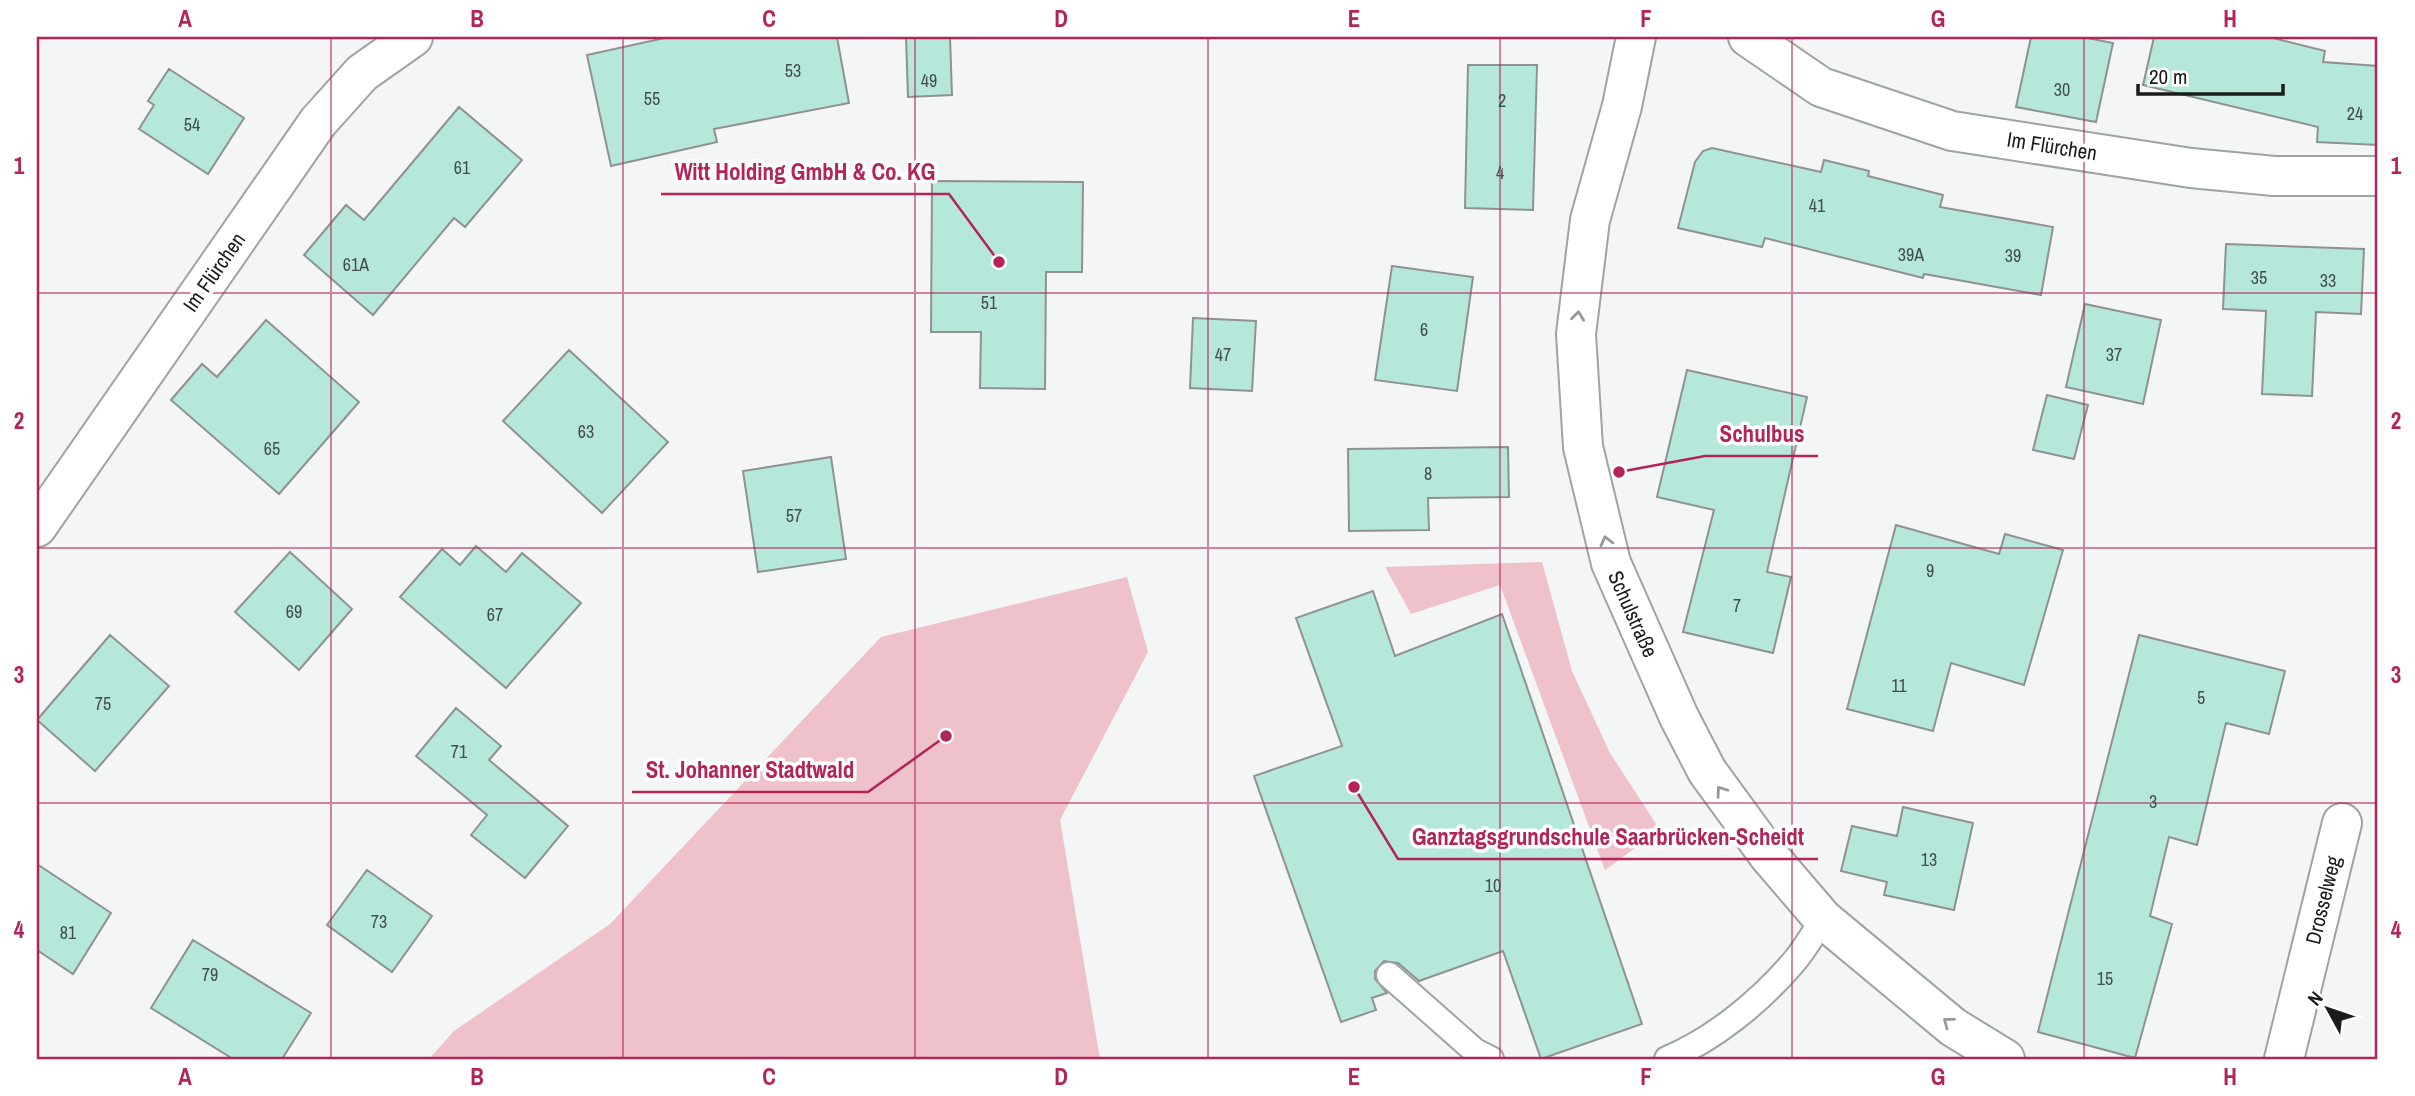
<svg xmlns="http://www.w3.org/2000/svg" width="2415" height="1096" font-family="'Archivo Narrow',sans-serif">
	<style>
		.green { fill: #efc1cb }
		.building { fill: #b5e8db; stroke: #8f9291; stroke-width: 2 }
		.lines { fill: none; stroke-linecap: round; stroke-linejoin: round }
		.lane-casing { stroke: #9fa3a2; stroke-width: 28 }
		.street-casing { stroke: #9fa3a2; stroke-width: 42 }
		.secondary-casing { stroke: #9fa3a2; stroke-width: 42 }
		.lane { stroke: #fff; stroke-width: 24 }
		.street { stroke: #fff; stroke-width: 38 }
		.secondary { stroke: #fff; stroke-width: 38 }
		.oneway { stroke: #989898 }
		.grid { fill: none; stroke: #b2245a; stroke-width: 2; stroke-opacity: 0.55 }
		.labels { text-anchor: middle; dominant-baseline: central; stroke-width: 7; stroke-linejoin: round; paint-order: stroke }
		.number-label { font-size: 18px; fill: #414e4b }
		.street-label { font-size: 21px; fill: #1a1b1b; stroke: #fff }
		.leader { fill: none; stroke: #b2245a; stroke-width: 2.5 }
		.callout-dot { fill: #b2245a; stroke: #fff; stroke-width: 2.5 }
		.callout-label { font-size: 23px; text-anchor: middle; font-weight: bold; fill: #b2245a; stroke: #fff; stroke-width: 7; stroke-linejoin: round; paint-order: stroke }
		.neatline { fill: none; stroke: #b2245a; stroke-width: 2.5 }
		.grid-label { font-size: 23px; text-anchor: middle; font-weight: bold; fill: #b2245a }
	</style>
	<rect width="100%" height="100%" fill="#f3f6f5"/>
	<path class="green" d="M1542,562L1572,671L1610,753L1660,830L1605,870L1500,585L1411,614L1385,567Z
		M1127,577L1148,652L1060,820L1100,1059H429L454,1031L610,924L881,637Z"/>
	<path class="building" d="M669,37H837L849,103L714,129L717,142L611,166L587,55Z
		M906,37H950L952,95L908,97Z
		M2031,37H2082L2113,43L2096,122L2016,107Z
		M2154,37H2269L2325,51L2323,62L2378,66V145L2317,142L2318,127L2143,85Z
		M1468,65H1537L1533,210L1465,208Z
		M169,69L244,118L208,174L139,129L154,105L148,101Z
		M459,107L522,160L465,227L454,218L373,315L304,255L346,205L364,220Z
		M1712,148L1821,172L1824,160L1869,171L1868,176L1943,195L1940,207L2053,227L2041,295L1924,274L1923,278L1765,238L1762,247L1678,228L1695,162L1703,151Z
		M932,181L1083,182L1082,272H1046L1045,389L980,388L981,332H931Z
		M2226,244L2364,249L2361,314L2316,312L2312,396L2262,394L2266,311L2223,309Z
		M1392,266L1473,277L1457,391L1375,380Z
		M2085,304L2161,320L2143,404L2066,387Z
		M1193,318L1256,321L1252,391L1190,388Z
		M266,320L359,402L279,494L171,400L202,364L217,377Z
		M569,350L668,442L602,513L503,421Z
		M1687,370L1807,397L1767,572L1791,577L1773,653L1683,632L1714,510L1657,497Z
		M2047,395L2088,405L2074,459L2033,450Z
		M1508,447L1509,497L1428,498L1429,530L1349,531L1348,449Z
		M831,457L846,559L758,572L743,471Z
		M1896,525L1999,554L2005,534L2063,550L2024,685L1951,663L1933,731L1847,709Z
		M476,546L506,572L522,553L581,603L506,688L400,597L442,549L460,565Z
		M290,552L352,609L299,670L235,612Z
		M1373,591L1395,656L1502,614L1642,1024L1541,1059L1503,951L1419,981L1398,963L1384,961L1375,971V979L1387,993L1372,998L1376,1010L1341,1022L1254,776L1342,746L1296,618Z
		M110,635L169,686L95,771L37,720Z
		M2139,635L2285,671L2269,734L2226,723L2197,845L2169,837L2150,916L2172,924L2135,1058L2038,1032Z
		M456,708L501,746L489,760L568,826L525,878L471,835L487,815L416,756Z
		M1903,807L1973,823L1954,910L1884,895L1887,882L1841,871L1852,826L1897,836Z
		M37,864L111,913L73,974L37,950Z
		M367,870L432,916L392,972L327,925Z
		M193,940L311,1013L282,1059H233L151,1008Z"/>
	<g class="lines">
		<defs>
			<path id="lane" d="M1389,975L1475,1051L1491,1059
				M1667,1059C1714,1039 1758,1003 1792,964C1804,951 1813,934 1823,919"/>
			<path id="street" d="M1636,37L1622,106L1590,220L1576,334L1583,447L1611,563L1679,717L1707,771L1769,856L1823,919L1953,1027L2005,1059
				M37,527L318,122L362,73L413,37
				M2284,1059L2342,823"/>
			<path id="secondary" d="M1748,37L1821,87L1952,131L2191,168L2274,176H2378"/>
		</defs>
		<use href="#lane" class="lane-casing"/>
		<use href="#street" class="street-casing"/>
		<use href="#secondary" class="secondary-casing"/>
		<use href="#lane" class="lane"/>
		<use href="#street" class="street"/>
		<use href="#secondary" class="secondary"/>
	</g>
	<defs><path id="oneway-chevron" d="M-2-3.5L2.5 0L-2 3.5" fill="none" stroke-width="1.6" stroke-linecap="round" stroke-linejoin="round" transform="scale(1.75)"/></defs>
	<g class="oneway">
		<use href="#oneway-chevron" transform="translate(1578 316) rotate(-83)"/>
		<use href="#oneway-chevron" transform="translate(1606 541) rotate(-104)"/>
		<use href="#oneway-chevron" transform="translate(1721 791) rotate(-126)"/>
		<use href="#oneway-chevron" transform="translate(1948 1022) rotate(-142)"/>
	</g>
	<path class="grid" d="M331,37V1059M623,37V1059M915,37V1059M1208,37V1059M1500,37V1059M1792,37V1059M2084,37V1059M37,293H2378M37,548H2378M37,803H2378"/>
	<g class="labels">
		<g class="number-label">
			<text x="793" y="70">53</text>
			<text x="929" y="80">49</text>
			<text x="2062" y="89">30</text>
			<text x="652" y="98">55</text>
			<text x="1502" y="100">2</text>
			<text x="2355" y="113">24</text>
			<text x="192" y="124">54</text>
			<text x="462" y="167">61</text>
			<text x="1500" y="172">4</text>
			<text x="1817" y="205">41</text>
			<text x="1911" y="254">39A</text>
			<text x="2013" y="255">39</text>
			<text x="356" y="264">61A</text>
			<text x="2259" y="277">35</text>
			<text x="2328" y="280">33</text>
			<text x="989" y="302">51</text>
			<text x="1424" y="329">6</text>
			<text x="1223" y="354">47</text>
			<text x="2114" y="354">37</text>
			<text x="586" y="431">63</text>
			<text x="272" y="448">65</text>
			<text x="1428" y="473">8</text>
			<text x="794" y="515">57</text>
			<text x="1930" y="570">9</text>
			<text x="1737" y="605">7</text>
			<text x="294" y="611">69</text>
			<text x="495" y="614">67</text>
			<text x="1899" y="685">11</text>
			<text x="2201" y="697">5</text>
			<text x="103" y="703">75</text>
			<text x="459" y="751">71</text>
			<text x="2153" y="801">3</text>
			<text x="1929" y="859">13</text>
			<text x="1493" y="885">10</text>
			<text x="379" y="921">73</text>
			<text x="68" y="932">81</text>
			<text x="210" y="974">79</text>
			<text x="2105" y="978">15</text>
		</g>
		<g class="street-label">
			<text transform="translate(2052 146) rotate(9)">Im Flürchen</text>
			<text transform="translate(214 272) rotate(-55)">Im Flürchen</text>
			<text transform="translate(1633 614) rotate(66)">Schulstraße</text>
			<text transform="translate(2323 900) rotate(-76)">Drosselweg</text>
		</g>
	</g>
	<path class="leader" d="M999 262L949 194H661M1619 472L1705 456H1818M946 736L868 792H632M1354 787L1398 859H1818"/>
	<g class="callout-dot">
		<circle cx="999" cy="262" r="7"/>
		<circle cx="1619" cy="472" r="7"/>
		<circle cx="946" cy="736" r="7"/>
		<circle cx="1354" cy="787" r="7"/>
	</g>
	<g class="callout-label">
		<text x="805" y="180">Witt Holding GmbH &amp; Co. KG</text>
		<text x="1762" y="442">Schulbus</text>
		<text x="750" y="778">St. Johanner Stadtwald</text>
		<text x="1608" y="845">Ganztagsgrundschule Saarbrücken-Scheidt</text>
	</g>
	<rect width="2415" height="1096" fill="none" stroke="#ffffff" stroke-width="77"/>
	<g transform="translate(2328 1009) rotate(310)" stroke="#ffffff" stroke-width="5" paint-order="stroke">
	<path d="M0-5L12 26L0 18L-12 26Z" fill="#1a1b1b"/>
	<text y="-10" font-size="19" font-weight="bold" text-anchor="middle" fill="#1a1b1b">N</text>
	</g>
	<path d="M2138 84v10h145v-10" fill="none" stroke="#1a1b1b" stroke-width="3.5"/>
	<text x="2149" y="84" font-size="21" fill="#1a1b1b" stroke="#ffffff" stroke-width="5" paint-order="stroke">20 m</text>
	<rect x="38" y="38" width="2338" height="1020" class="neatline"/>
	<g class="grid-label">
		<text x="185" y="27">A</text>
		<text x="477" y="27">B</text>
		<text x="769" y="27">C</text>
		<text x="1061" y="27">D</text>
		<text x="1354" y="27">E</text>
		<text x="1646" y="27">F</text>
		<text x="1938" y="27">G</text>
		<text x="2230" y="27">H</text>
		<text x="19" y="174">1</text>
		<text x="2396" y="174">1</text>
		<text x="19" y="429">2</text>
		<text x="2396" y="429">2</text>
		<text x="19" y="683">3</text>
		<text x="2396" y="683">3</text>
		<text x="19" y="938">4</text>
		<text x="2396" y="938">4</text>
		<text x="185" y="1085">A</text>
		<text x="477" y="1085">B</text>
		<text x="769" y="1085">C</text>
		<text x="1061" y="1085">D</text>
		<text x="1354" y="1085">E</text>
		<text x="1646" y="1085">F</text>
		<text x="1938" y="1085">G</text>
		<text x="2230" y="1085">H</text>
	</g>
</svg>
